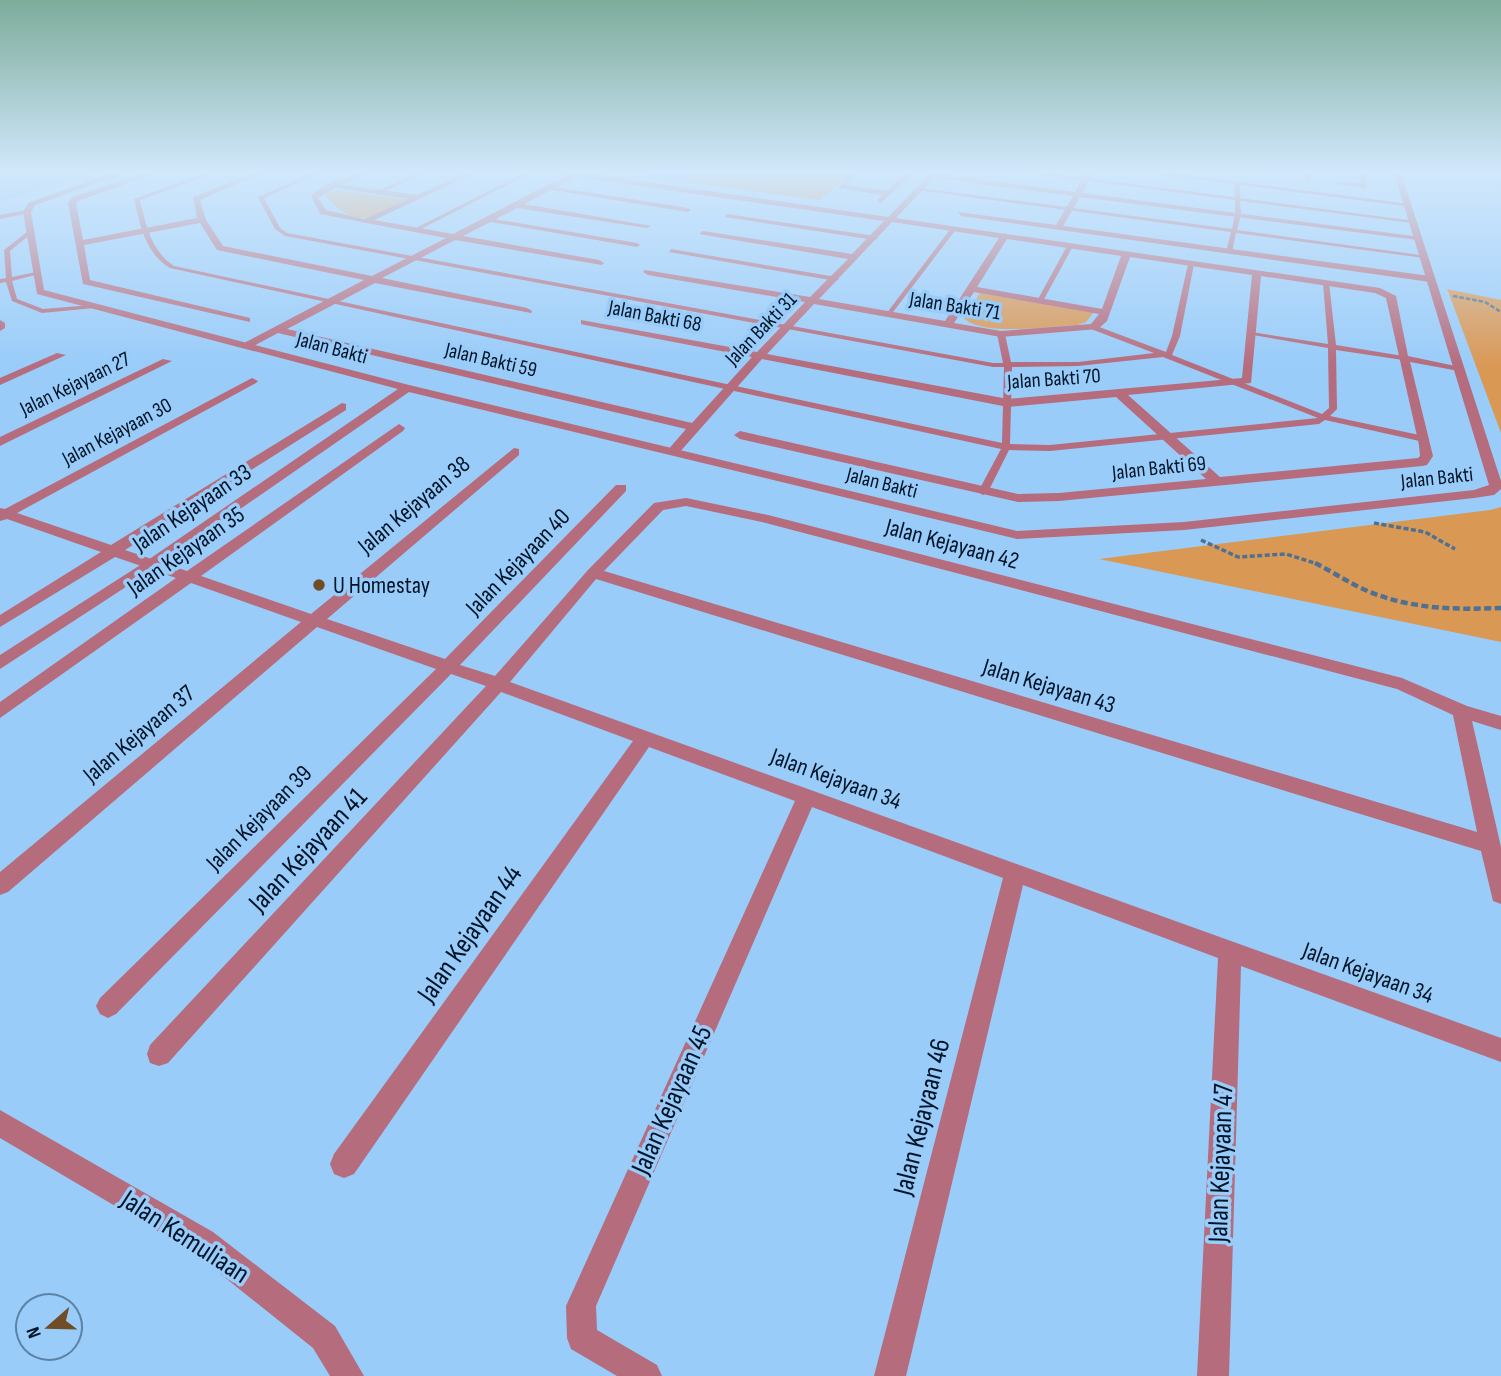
<svg xmlns="http://www.w3.org/2000/svg" width="1501" height="1376" font-family="'Sofia Sans Condensed',sans-serif">
	<style>
		.built { fill: #85bcec }
		.green { fill: #da9855 }
		.building { fill: #42abfb }
		.lines { fill: none; stroke-linecap: round; stroke-linejoin: round }
		.path-far2 { stroke: #4e7192; stroke-width: 2.5; stroke-dasharray: 4.5 2; stroke-linecap: butt }
		.path-far1 { stroke: #4e7192; stroke-width: 3.5; stroke-dasharray: 5 2.5; stroke-linecap: butt }
		.path { stroke: #4e7192; stroke-width: 4.5; stroke-dasharray: 7 3.5; stroke-linecap: butt }
		.service { fill: #b56c7d; fill-rule: evenodd }
		.minor { fill: #b56c7d; fill-rule: evenodd }
		.tertiary { fill: #b56c7d; fill-rule: evenodd }
		.poi-dot { fill: #714d27; stroke: #99ccf9; stroke-width: 2.5 }
		.labels { text-anchor: middle; dominant-baseline: central; stroke-width: 7; stroke-linejoin: round; paint-order: stroke }
		.far-street-label { font-size: 21px; fill: #001428; stroke: #99ccf9 }
		.street-label { font-size: 24px; fill: #001428; stroke: #99ccf9 }
		.poi-label { font-size: 24px; fill: #001428; stroke: #99ccf9; text-anchor: start }
		.near-street-label { font-size: 28px; fill: #001428; stroke: #99ccf9 }
	</style>
	<rect width="100%" height="100%" fill="#99ccf9"/>
	<path class="built" d="M11,173H92L0,202V175Z"/>
	<path class="green" d="M691,173H851L820,200L680,181Z
		M336,190L409,200C369,218 358,230 324,195Z
		M1447,289L1501,300V433L1449,294Z
		M980,293L1094,312L1086,322L1077,325C1051,326 981,337 964,318Z
		M1501,507V642L1099,559L1490,510Z"/>
	<path class="building" d="M640,173H691L680,181Z"/>
	<g class="lines">
		<path class="path-far2" d="M1453,296L1485,302L1501,312"/>
		<path class="path-far1" d="M1374,523L1425,532L1455,549
			M1201,540L1238,557L1286,554L1318,564"/>
		<path class="path" d="M1315,563C1331,571 1346,581 1363,589C1407,609 1453,610 1501,608"/>
		<path class="service" d="M206,173H214L140,200C146,225 151,251 174,266L1002,443L1004,367H993L285,236L275,229L258,197L313,173H320L264,198L280,228L287,233L993,363H1003L997,334L1001,332L1005,334L1011,362H1078L1154,353L1091,329V325H1094L1166,352L1172,336L1188,264L1191,262L1194,264L1180,336L1172,355L1322,414L1329,408L1328,348L1247,334L1251,332L1328,344L1323,283L1326,281L1329,283L1336,345L1403,356L1407,358L1403,360L1336,350L1337,409L1330,416L1424,436L1428,439L1424,442L1325,420L1319,424L1050,451L1009,450L988,492L983,495L978,492L1001,449L170,268C145,253 140,225 134,199ZM1163,357L1318,418L1050,445L1010,444L1012,367L1078,366Z
			M417,173H424L381,193L376,192Z
			M524,173H531L417,231L412,230Z
			M1027,173H1044L1235,197L1234,184L1237,182L1240,184V198L1415,221L1412,223L1240,201L1241,214L1237,230L1427,256L1424,258L1236,233L1232,252L1229,254L1226,252L1231,232L917,190L920,188L1232,229L1235,214V200Z
			M1305,173H1311L1310,182L1305,181Z
			M548,186L688,208L691,210L688,212L546,189Z
			M27,210L29,213L0,219V215Z
			M727,214L875,236L878,238L875,240L725,217Z
			M488,218L637,243L640,245L637,247L486,221Z
			M952,227L957,228L890,316H886V314Z
			M27,232L32,233L10,251L12,277L36,272L39,274L12,281L17,299L43,309L92,305L94,306V308L42,313L12,301L6,282L0,283V279L6,278L4,250Z
			M1070,244L1073,246L1043,301L1038,302L1037,301L1067,246Z
			M671,249L836,277L839,279L836,281L669,252Z"/>
		<path class="minor" d="M145,173H156L78,201L76,203L83,240L197,218L193,197L253,173H263L200,200L206,220L223,246L372,276L446,238L320,214L311,196C324,183 351,173 369,173L343,185L417,195L465,173H475L374,220L453,234L567,175L563,173H584L888,217L931,173L1075,192L1086,173H1093L1082,193L1421,237L1417,240L1080,197L1063,226L1430,276L1435,279L1430,282L961,216L958,212L1056,225L1073,196L934,178L896,218L1380,288L1396,296L1408,356L1465,368L1459,371L1410,362L1433,456L1427,465L1422,466L1059,501L1018,502L740,439L734,435L740,431L1018,494L1059,493L1206,479L1116,397L1008,407L762,359L678,454L673,455L667,451L686,429L278,333L250,348H242V344L364,280L217,250L200,223L84,245L90,280L250,318V322L83,284L68,203L72,197ZM576,177L884,221L852,254L703,231L699,234L848,259L810,297L645,270L643,272L648,275L805,302L757,352L581,320V324L585,325L752,357L692,423L287,329L375,283L531,313L532,311L527,308L382,278L455,240L602,265L604,263L599,260L463,236L517,208L647,228L651,226L524,204ZM335,188H337L409,199L364,219L326,210L318,198ZM892,222L999,238L945,321L819,299ZM1007,239L1121,256L1102,309L977,287ZM1130,257L1252,275L1242,378L1008,399L767,354L814,304L1001,337L1098,329L1107,321ZM1261,276L1375,293L1386,298L1419,445L1420,456L1418,458L1220,477L1128,395L1251,383ZM974,292L1099,314L1091,324L1001,331L954,323Z
			M850,173H857L846,185L887,191L905,173H913L881,203L877,201L882,195L838,188Z
			M1146,173H1170L1409,204L1405,206Z
			M1358,173H1366L1367,188L1334,184L1338,182L1360,183Z
			M0,320L5,323V328L0,331Z
			M57,353L66,355L0,385V378Z
			M163,359L172,361L0,446V437Z
			M252,378L258,381L256,383L17,513L111,545L342,403L346,404V410L125,550L187,571L399,424L405,428L403,431L201,576L311,614L514,448L519,449V455L327,619L445,659L616,485H626V491L460,665L495,676L588,570L654,503L686,498L768,515L1402,678L1467,706L1501,716V730L1472,721L1501,847V904L1493,901L1481,851L596,579L510,682L1501,1038V1062L1241,966L1229,1376H1197L1218,958L1023,885L906,1376H874L1003,878L812,807L596,1306L597,1330L657,1365L662,1376H617L571,1349L567,1338L566,1306L795,801L649,747L354,1174L344,1178L334,1174L330,1164L334,1154L633,741L501,692L168,1063L159,1066L150,1063L147,1054L150,1045L486,686L451,674L116,1014L108,1018L100,1014L96,1006L100,998L436,669L317,627L8,892L0,895V872L301,622L191,583L0,718V702L176,578L115,557L0,627V615L101,552L7,519L0,521V508L5,509ZM686,506L762,522L1397,689L1453,715L1477,832L604,571L663,510Z"/>
		<path class="tertiary" d="M113,173H124L35,205L31,212L44,290L409,385L1017,531L1184,522L1474,490L1489,485L1394,173H1401L1501,481V489L1494,495L1474,498L1184,530L1017,539L409,392L155,568L0,669V655L145,562L398,389L37,294L23,212L28,203Z
			M0,1110L213,1232L335,1326L364,1376H330L313,1348L193,1252L0,1138Z"/>
	</g>
	<linearGradient id="sky" x2="0" y2="1"><stop stop-color="#7dac9b"/><stop offset="0.47" stop-color="#d1e8fc"/><stop offset="1" stop-color="#d1e8fc" stop-opacity="0"/></linearGradient>
	<rect width="1501" height="366" fill="url(#sky)"/>
	<circle class="poi-dot" cx="319" cy="585" r="7"/>
	<g class="labels">
		<g class="far-street-label">
			<text transform="translate(955 306) rotate(9)">Jalan Bakti 71</text>
			<text transform="translate(655 316) rotate(11)">Jalan Bakti 68</text>
			<text transform="translate(761 329) rotate(-46)">Jalan Bakti 31</text>
			<text transform="translate(332 348) rotate(15)">Jalan Bakti</text>
			<text transform="translate(491 360) rotate(13)">Jalan Bakti 59</text>
			<text transform="translate(1054 379) rotate(-4)">Jalan Bakti 70</text>
			<text transform="translate(75 384) rotate(-26)">Jalan Kejayaan 27</text>
			<text transform="translate(117 432) rotate(-28)">Jalan Kejayaan 30</text>
			<text transform="translate(1159 468) rotate(-6)">Jalan Bakti 69</text>
			<text transform="translate(1437 478) rotate(-6)">Jalan Bakti</text>
			<text transform="translate(882 483) rotate(14)">Jalan Bakti</text>
		</g>
		<g class="street-label">
			<text transform="translate(414 505) rotate(-40)">Jalan Kejayaan 38</text>
			<text transform="translate(192 508) rotate(-34)">Jalan Kejayaan 33</text>
			<text transform="translate(952 544) rotate(15)">Jalan Kejayaan 42</text>
			<text transform="translate(186 551) rotate(-35)">Jalan Kejayaan 35</text>
			<text transform="translate(518 562) rotate(-46)">Jalan Kejayaan 40</text>
			<text transform="translate(1049 686) rotate(17)">Jalan Kejayaan 43</text>
			<text transform="translate(139 734) rotate(-40)">Jalan Kejayaan 37</text>
			<text transform="translate(836 779) rotate(20)">Jalan Kejayaan 34</text>
			<text transform="translate(259 818) rotate(-45)">Jalan Kejayaan 39</text>
			<text transform="translate(1368 973) rotate(20)">Jalan Kejayaan 34</text>
		</g>
		<g class="poi-label">
			<text x="333" y="585">U Homestay</text>
		</g>
		<g class="near-street-label">
			<text transform="translate(308 850) rotate(-47)">Jalan Kejayaan 41</text>
			<text transform="translate(470 934) rotate(-55)">Jalan Kejayaan 44</text>
			<text transform="translate(672 1100) rotate(-66)">Jalan Kejayaan 45</text>
			<text transform="translate(922 1117) rotate(-76)">Jalan Kejayaan 46</text>
			<text transform="translate(1221 1163) rotate(-88)">Jalan Kejayaan 47</text>
			<text transform="translate(185 1237) rotate(33)">Jalan Kemuliaan</text>
		</g>
	</g>
	<g transform="translate(49 1327) rotate(250)"><circle r="33" fill="#99ccf9" stroke="#5c82a5" stroke-width="2"/>
	<path d="M0-5L12 26L0 18L-12 26Z" fill="#714d27"/>
	<text y="-10" font-size="19" font-weight="bold" text-anchor="middle" fill="#001428">N</text>
	</g>
</svg>
